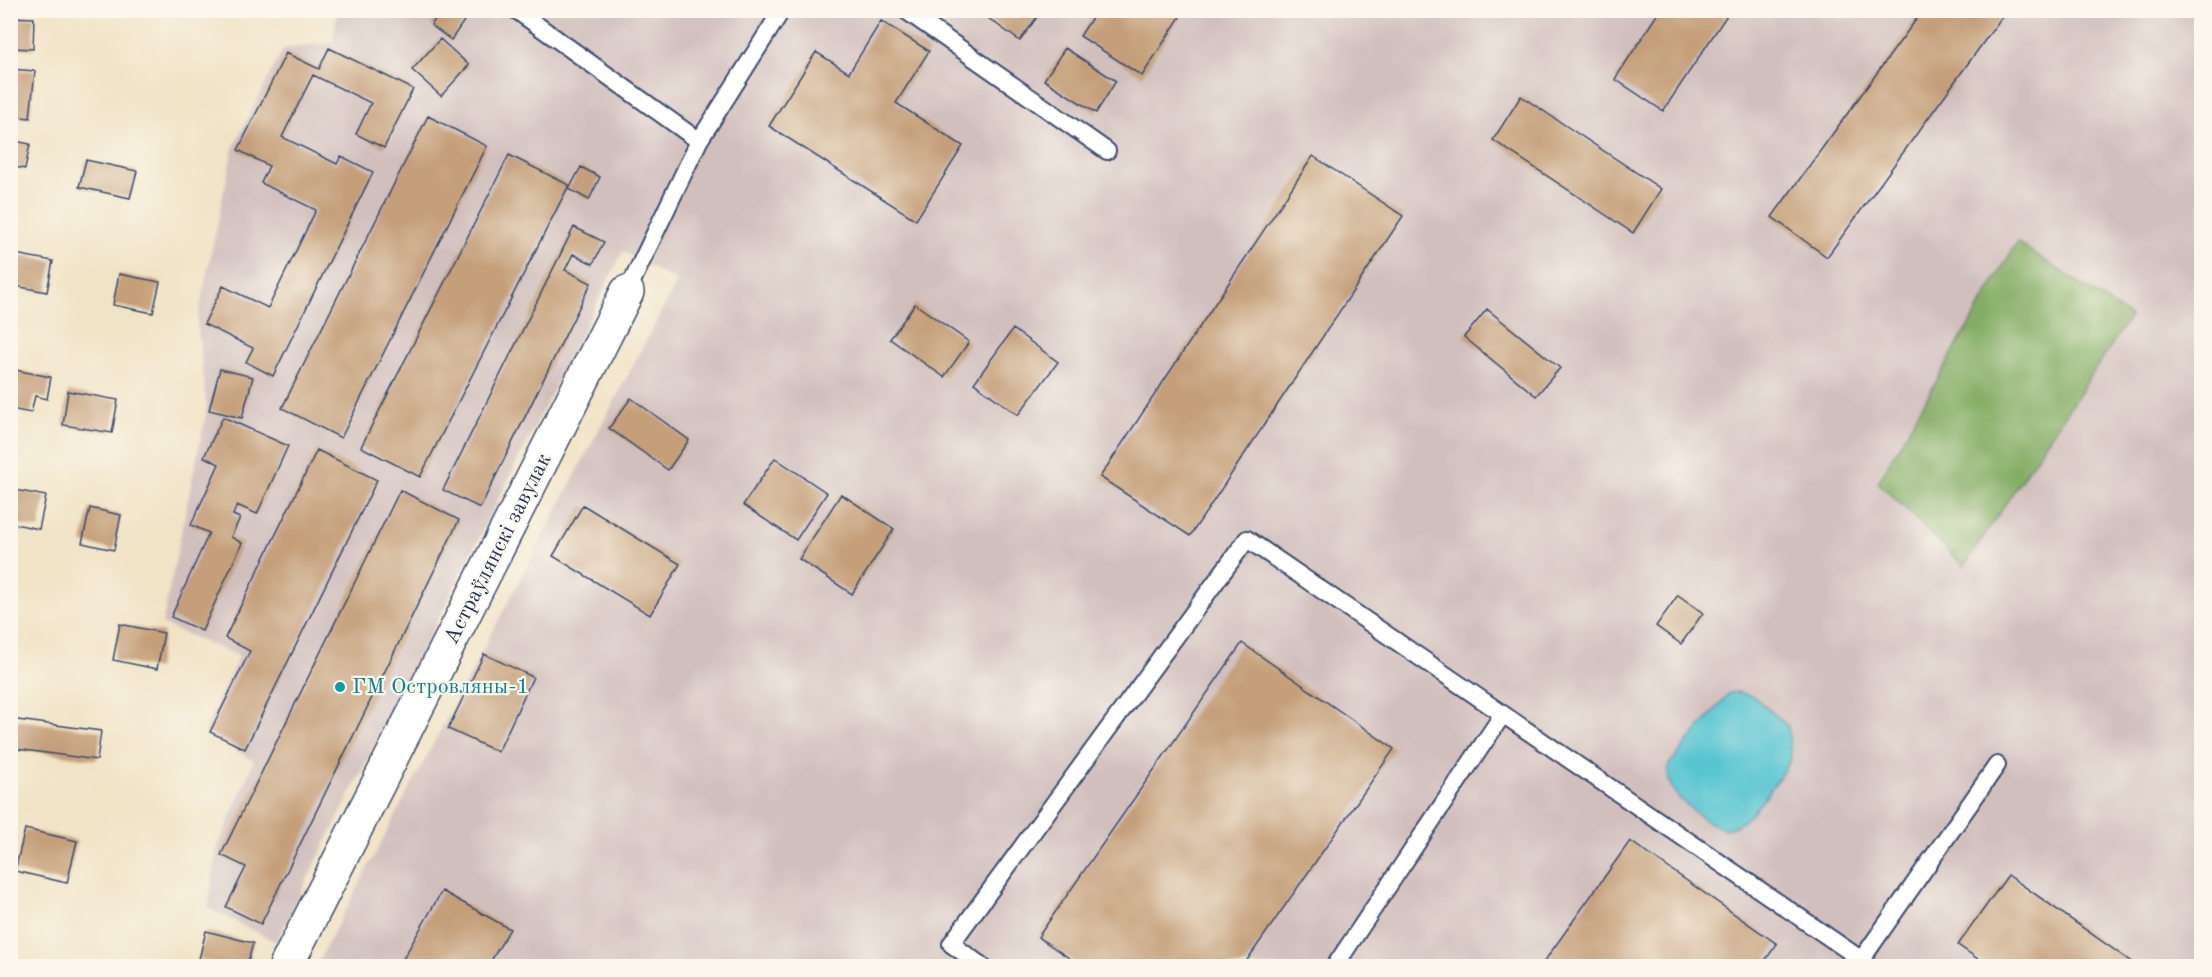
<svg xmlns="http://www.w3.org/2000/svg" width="2212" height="977" font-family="'Old Standard TT',serif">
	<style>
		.industrial { fill: #d1bfbd }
		.forest { fill: #84ad65; stroke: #506e62; stroke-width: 1.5 }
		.water { fill: #59c5d1; stroke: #3a7a98; stroke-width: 1.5 }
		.building { fill: #c49f79 }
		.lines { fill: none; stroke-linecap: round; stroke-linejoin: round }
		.lane-casing { stroke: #3b4a6e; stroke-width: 20 }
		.street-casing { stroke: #3b4a6e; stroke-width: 36 }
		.lane { stroke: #fff; stroke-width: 16 }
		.street { stroke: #fff; stroke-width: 33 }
		.culture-dot { fill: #0f9aa8; stroke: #fbf7ec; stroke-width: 2 }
		.labels { text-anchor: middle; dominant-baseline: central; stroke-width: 4.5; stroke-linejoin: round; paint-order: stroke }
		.street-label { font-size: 22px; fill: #1b2f5e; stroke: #fbf7ec }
		.culture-label { font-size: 22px; fill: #0d838f; stroke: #fbf7ec; text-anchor: start }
	</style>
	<rect width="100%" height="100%" fill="#fbf7ec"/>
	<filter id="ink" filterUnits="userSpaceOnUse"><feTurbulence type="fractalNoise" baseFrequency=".0167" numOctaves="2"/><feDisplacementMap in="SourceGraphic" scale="12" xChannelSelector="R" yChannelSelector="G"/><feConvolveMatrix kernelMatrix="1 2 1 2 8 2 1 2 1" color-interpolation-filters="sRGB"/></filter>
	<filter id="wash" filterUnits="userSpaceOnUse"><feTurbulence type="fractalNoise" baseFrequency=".008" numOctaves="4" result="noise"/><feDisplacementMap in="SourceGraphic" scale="24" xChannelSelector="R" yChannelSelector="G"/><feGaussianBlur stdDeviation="1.35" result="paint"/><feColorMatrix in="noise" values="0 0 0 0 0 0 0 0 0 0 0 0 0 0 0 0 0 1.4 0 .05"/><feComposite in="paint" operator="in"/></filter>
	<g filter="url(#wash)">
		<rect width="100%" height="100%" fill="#f1e3c6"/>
		<path class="industrial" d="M337,11H2201V966H316L677,282L623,251L276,942L208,908L217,849L254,761L205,731L239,656L162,624L207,409L197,322L233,148L283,49L333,42Z"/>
		<path class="forest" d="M2017,242L2130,317L1964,566L1878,482Z"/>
		<path class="water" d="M1738,692L1754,697L1788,726L1791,760C1778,777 1746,835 1721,828C1711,825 1697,815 1690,808C1675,795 1667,787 1668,766L1729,693Z"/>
		<g id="blocks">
			<path class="building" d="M442,10H455L466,18L451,40L431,25Z
				M977,10H1042L1020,41Z
				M1097,10H1170L1180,17L1142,76L1080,36Z
				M1660,10L1729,12L1663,111L1615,79Z
				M1923,10H2007L1827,257L1772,217Z
				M10,17L34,18L33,49L10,48Z
				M881,21L929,51L896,103L963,146L916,220L769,126L816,52L849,73Z
				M440,39L469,65L441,96L412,70Z
				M329,48L413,89L384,148L356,134L371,103L313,75L282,137L337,164L341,156L373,172L273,376L246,362L253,348L204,324L223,286L268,308L316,210L261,183L269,166L238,150L286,53L319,69Z
				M1065,48L1116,81L1096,113L1044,80Z
				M10,69L35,71L30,118L10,116Z
				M1521,96L1661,189L1633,233L1493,140Z
				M428,116L487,146L341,438L282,408Z
				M10,140L30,144L25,169L10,166Z
				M509,155L569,185L420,477L361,447Z
				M1313,156L1403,216L1190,536L1100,477Z
				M86,160L137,171L130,198L79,187Z
				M581,167L600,177L589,200L569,189Z
				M574,227L604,242L593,264L573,254L565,270L591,283L480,508L443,490Z
				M10,253L53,261L47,292L10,285Z
				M119,274L160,282L153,313L113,305Z
				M915,304L969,342L944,377L890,339Z
				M1487,309L1560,368L1536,396L1464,337Z
				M1013,329L1058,362L1018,415L974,383Z
				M10,369L51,377L47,399L35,396L31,413L10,409Z
				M220,369L253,377L242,418L209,410Z
				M68,391L118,400L112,433L63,425Z
				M631,398L689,440L668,470L609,428Z
				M223,417L288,446L257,514L237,505L233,515L240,518L231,537L242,543L202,631L171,617L209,533L191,525L219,464L204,457Z
				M317,450L377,480L245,749L210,732L250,651L225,638Z
				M775,458L827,493L796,540L743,505Z
				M10,489L46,496L39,529L10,523Z
				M400,490L459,520L261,924L226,907L246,867L221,855Z
				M841,494L894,529L852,594L799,559Z
				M583,505L680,564L650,615L553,556Z
				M90,508L121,515L114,550L82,543Z
				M1678,595L1703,613L1681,644L1656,626Z
				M120,624L164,633L157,669L113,660Z
				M1242,643L1394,749L1243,966H1081L1038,937Z
				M484,654L533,677L498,752L448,729Z
				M10,719L101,731L97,760L10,748Z
				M25,829L77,841L67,883L15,871Z
				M1630,841L1777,944L1761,966H1541Z
				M2008,875L2137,966H1988L1958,945Z
				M442,891L510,929L488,966H399Z
				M206,931L253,943L247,966H227L199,959Z"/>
		</g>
	</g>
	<g filter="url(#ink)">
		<use href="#blocks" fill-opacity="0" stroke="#3b4a6e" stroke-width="1.5"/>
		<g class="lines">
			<defs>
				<path id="lane" d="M516,10L699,141
					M905,10L1107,151
					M627,292L699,141L782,10
					M982,966L951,944L1247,539L1862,960
					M1335,966L1503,714
					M1857,966L1997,765"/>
				<path id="street" d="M286,966L627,292"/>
			</defs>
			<use href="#lane" class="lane-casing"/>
			<use href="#street" class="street-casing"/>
			<use href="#lane" class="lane"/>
			<use href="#street" class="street"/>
		</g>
	</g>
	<circle class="culture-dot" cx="340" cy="687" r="6"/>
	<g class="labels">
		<g class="street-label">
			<text transform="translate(498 549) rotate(-63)">Астраўлянскі завулак</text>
		</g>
		<g class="culture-label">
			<text x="352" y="687">ГМ Островляны-1</text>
		</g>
	</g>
	<rect width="2212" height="977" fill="none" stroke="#fbf7ec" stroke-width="36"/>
</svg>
